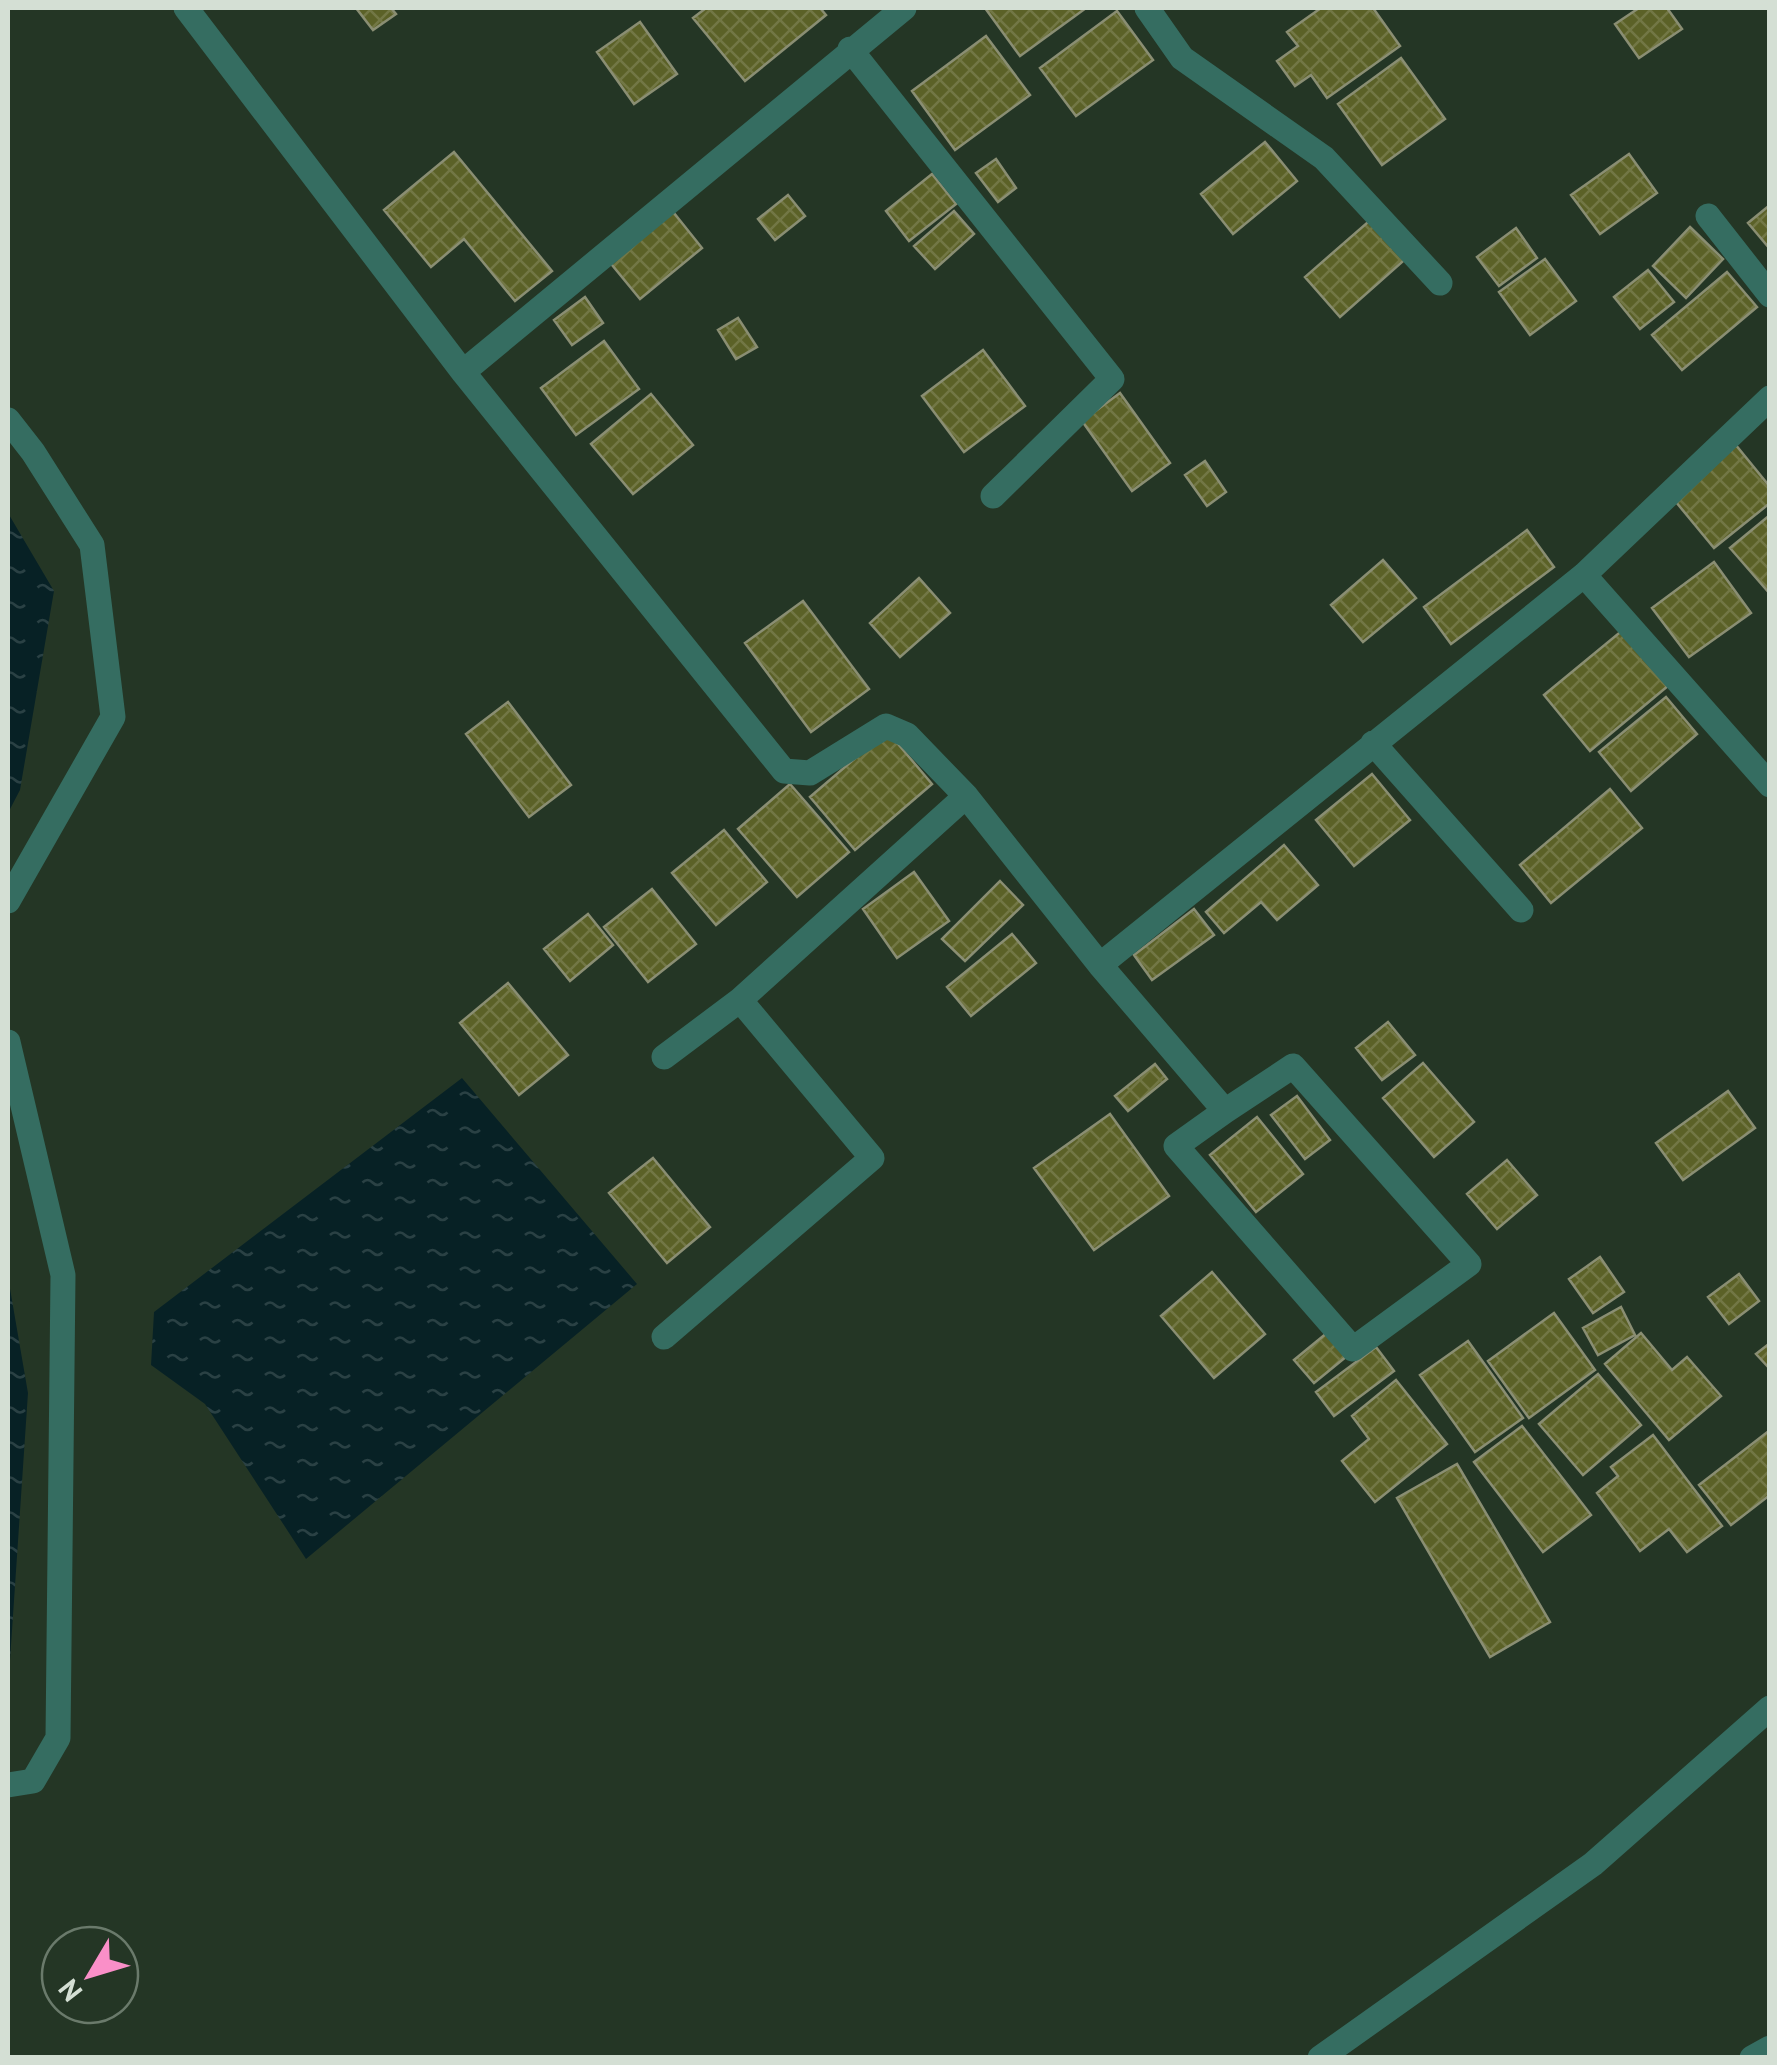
<svg xmlns="http://www.w3.org/2000/svg" width="1777" height="2065" font-family="'PT Sans',sans-serif">
	<style>
		.water { fill: url(#water-ripples) }
		.building { fill: url(#building-cross-hatch); stroke: #8a8e73; stroke-width: 2.5 }
		.lines { fill: none; stroke-linecap: round; stroke-linejoin: round }
		.minor { stroke: #356d61; stroke-width: 25 }
	</style>
	<defs>
		<pattern id="water-ripples" width="26" height="14" patternUnits="userSpaceOnUse" patternTransform="scale(2.5)"><rect width="26" height="14" fill="#072125"/><path d="M2 4q2-2 4 0t4 0M15 11q2-2 4 0t4 0" fill="none" stroke="#2a4144"/></pattern>
		<pattern id="building-cross-hatch" width="8" height="8" patternUnits="userSpaceOnUse" patternTransform="scale(2.5)"><rect width="8" height="8" fill="#5b6127"/><path d="M0 0l8 8M0 8l8-8" fill="none" stroke="#727745"/></pattern>
	</defs>
	<rect width="100%" height="100%" fill="#243625"/>
	<path class="water" d="M8,513L54,591L20,790L8,813Z
		M462,1078L637,1284L306,1559L205,1404L151,1365L154,1312Z
		M8,1277L28,1393L8,1690Z"/>
	<path class="building" d="M356,8H391L396,14L373,30Z
		M706,8H820L826,15L745,81L693,18Z
		M985,8H1086L1020,56Z
		M1321,8H1373L1400,46L1327,98L1311,75L1295,86L1277,61L1298,46L1287,32Z
		M1639,8H1667L1682,29L1639,58L1615,24Z
		M1117,11L1153,60L1076,116L1040,68Z
		M640,22L677,74L634,104L597,52Z
		M986,36L1030,95L955,150L912,91Z
		M1401,58L1445,119L1382,165L1338,104Z
		M1265,142L1297,181L1233,234L1201,194Z
		M454,152L552,271L515,301L464,239L431,267L384,210Z
		M1629,154L1657,193L1600,234L1571,195Z
		M996,159L1016,188L998,202L976,173Z
		M932,174L956,204L909,241L886,211Z
		M788,195L805,216L775,240L758,219Z
		M666,203L702,248L640,299L603,254Z
		M1770,205V249L1748,223Z
		M954,211L974,234L935,269L914,246Z
		M1375,216L1410,255L1340,317L1305,277Z
		M1690,227L1723,259L1686,298L1653,266Z
		M1516,228L1537,258L1499,286L1477,257Z
		M1545,259L1576,301L1530,335L1499,292Z
		M1648,270L1674,302L1640,329L1614,297Z
		M1727,272L1757,307L1682,370L1652,335Z
		M585,297L603,323L572,345L554,320Z
		M738,318L757,347L736,359L718,330Z
		M604,341L639,389L576,435L541,388Z
		M983,350L1025,406L964,452L922,396Z
		M1120,393L1170,463L1132,491L1082,421Z
		M651,394L693,445L633,494L591,444Z
		M1735,444L1770,487V503L1714,548L1671,496Z
		M1205,461L1226,492L1207,506L1185,475Z
		M1770,515V594L1730,548Z
		M1527,530L1554,567L1451,644L1424,607Z
		M1383,560L1416,598L1363,642L1331,605Z
		M1714,562L1751,613L1689,657L1652,608Z
		M919,578L950,613L900,657L870,623Z
		M803,601L869,689L811,732L745,643Z
		M1624,629L1669,685L1590,751L1544,695Z
		M1666,697L1697,734L1631,791L1599,752Z
		M508,702L571,785L529,817L466,734Z
		M887,731L932,784L855,850L810,797Z
		M1372,774L1410,820L1354,866L1316,820Z
		M790,784L849,852L797,897L738,829Z
		M1610,789L1642,828L1551,903L1520,865Z
		M724,830L767,882L716,925L672,873Z
		M1284,845L1318,885L1277,920L1261,902L1224,933L1206,912Z
		M914,872L949,921L897,958L863,909Z
		M1000,881L1023,905L965,961L942,939Z
		M652,889L696,944L648,982L604,927Z
		M1194,909L1214,935L1152,980L1134,955Z
		M588,914L613,945L570,981L544,949Z
		M1012,934L1036,963L971,1016L947,987Z
		M508,983L568,1055L519,1095L460,1023Z
		M1388,1022L1415,1055L1382,1080L1356,1048Z
		M1423,1063L1474,1122L1434,1157L1383,1098Z
		M1155,1064L1167,1079L1128,1111L1115,1096Z
		M1728,1091L1755,1128L1683,1180L1656,1143Z
		M1297,1096L1330,1140L1305,1159L1271,1115Z
		M1110,1114L1169,1196L1094,1250L1034,1168Z
		M1257,1117L1303,1174L1256,1212L1210,1155Z
		M653,1158L710,1227L667,1263L609,1193Z
		M1507,1160L1537,1195L1497,1229L1467,1194Z
		M1600,1257L1624,1292L1593,1313L1569,1279Z
		M1212,1272L1265,1334L1214,1378L1161,1316Z
		M1739,1274L1759,1301L1729,1324L1708,1297Z
		M1621,1307L1635,1335L1598,1355L1583,1328Z
		M1554,1313L1595,1370L1529,1418L1488,1361Z
		M1328,1332L1347,1356L1314,1383L1294,1360Z
		M1641,1333L1672,1370L1687,1357L1721,1396L1669,1440L1605,1364Z
		M1468,1341L1523,1418L1475,1452L1420,1375Z
		M1770,1343V1369L1756,1354Z
		M1376,1347L1394,1371L1334,1416L1316,1392Z
		M1598,1374L1641,1425L1583,1475L1539,1424Z
		M1396,1380L1447,1444L1375,1502L1342,1461L1369,1439L1352,1416Z
		M1522,1426L1591,1515L1543,1552L1474,1462Z
		M1770,1430V1495L1731,1525L1699,1485Z
		M1653,1435L1722,1526L1687,1552L1669,1529L1640,1551L1597,1493L1618,1476L1611,1467Z
		M1457,1464L1550,1622L1490,1657L1397,1498Z"/>
	<g class="lines">
		<path class="minor" d="M186,8L463,372L784,771L810,773L886,726L907,735L966,796L1100,965L1225,1111L1176,1146L1353,1349L1469,1264L1293,1066L1225,1111
			M1147,8L1182,58L1324,158L1440,283
			M850,49L1112,379L993,496
			M1708,216L1770,295
			M463,372L904,8
			M8,420L33,452L92,545L113,717L8,901
			M1584,575L1770,785
			M1373,743L1521,910
			M1100,965L1584,575L1770,398
			M8,1042L63,1275L58,1738L33,1781L8,1785
			M664,1057L740,1000L966,796
			M664,1337L872,1158L740,1000
			M1320,2058L1593,1864L1770,1708
			M1752,2058L1770,2048"/>
	</g>
	<rect width="1777" height="2065" fill="none" stroke="#d4dfd4" stroke-width="20"/>
	<g transform="translate(90 1975) rotate(232)"><circle r="48" fill="#243625" stroke="#6a7a6b" stroke-width="2.5"/>
	<path d="M0-8L18 38L0 25L-18 38Z" fill="#fa8fc8"/>
	<text y="-15" font-size="28" font-weight="bold" text-anchor="middle" fill="#d4dfd4">N</text>
	</g>
</svg>
